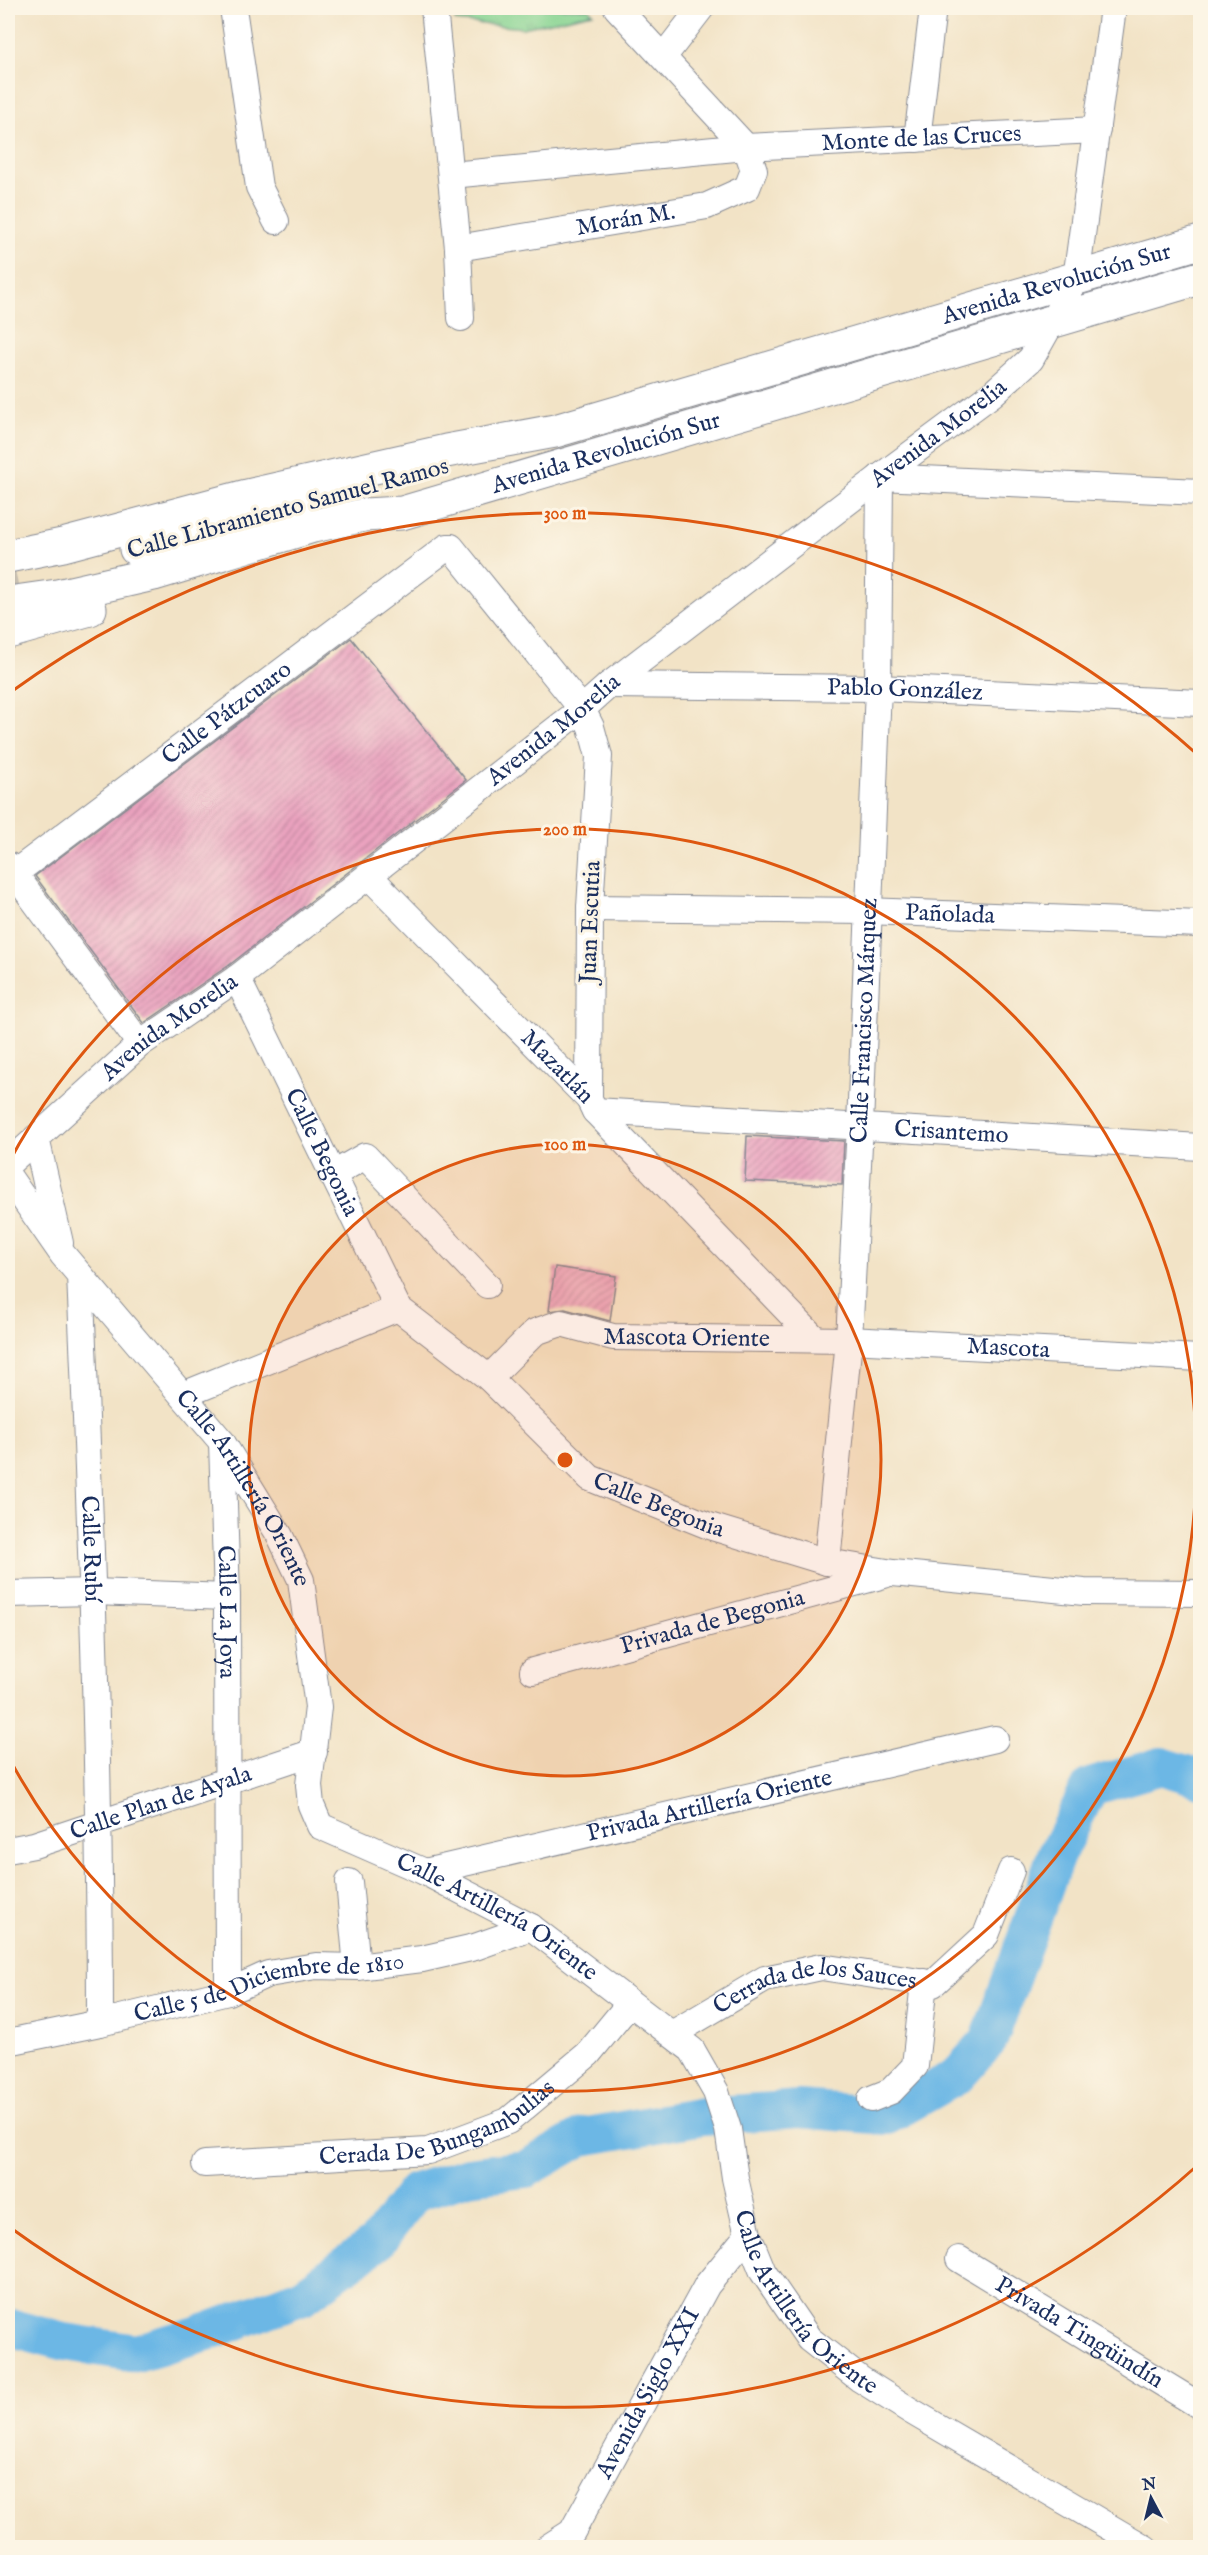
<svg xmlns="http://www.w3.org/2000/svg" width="1208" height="2555" font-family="'IM FELL English',serif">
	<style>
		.park { fill: url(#park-tufts); stroke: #518278; stroke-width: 1.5 }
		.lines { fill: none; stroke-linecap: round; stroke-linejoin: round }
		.river { stroke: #6cb7e5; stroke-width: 38 }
		.building { fill: url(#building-hatch) }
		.major-tunnel { stroke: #c7bfb1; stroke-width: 33; stroke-dasharray: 33 16; stroke-linecap: butt }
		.minor-casing { stroke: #868992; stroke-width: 28 }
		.major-casing { stroke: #868992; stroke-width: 35 }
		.minor { stroke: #fff; stroke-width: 26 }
		.major { stroke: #fff; stroke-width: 33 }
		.ring { fill: none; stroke: #de5710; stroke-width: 3 }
		.labels { text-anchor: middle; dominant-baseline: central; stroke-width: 6; stroke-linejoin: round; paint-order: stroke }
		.street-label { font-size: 24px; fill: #1b2f5e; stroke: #fcf5e5 }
		.centre { fill: #de5710; stroke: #fcf5e5; stroke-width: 3 }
		.ring-label { font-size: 18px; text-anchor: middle; font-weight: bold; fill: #de5710; stroke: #fcf5e5; stroke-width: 6; stroke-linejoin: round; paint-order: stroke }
	</style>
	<defs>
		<pattern id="park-tufts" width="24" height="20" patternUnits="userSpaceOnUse" patternTransform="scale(1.5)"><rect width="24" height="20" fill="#87d492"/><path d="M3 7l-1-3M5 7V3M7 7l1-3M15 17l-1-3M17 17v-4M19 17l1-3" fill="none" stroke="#74b680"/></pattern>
		<pattern id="building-hatch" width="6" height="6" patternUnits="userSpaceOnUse" patternTransform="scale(1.5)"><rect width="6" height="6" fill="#eba3bf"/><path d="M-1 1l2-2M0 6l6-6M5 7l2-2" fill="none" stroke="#be859e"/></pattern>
	</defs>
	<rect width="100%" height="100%" fill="#fcf5e5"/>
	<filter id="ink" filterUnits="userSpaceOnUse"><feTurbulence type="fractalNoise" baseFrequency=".0167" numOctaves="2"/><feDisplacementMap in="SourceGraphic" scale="12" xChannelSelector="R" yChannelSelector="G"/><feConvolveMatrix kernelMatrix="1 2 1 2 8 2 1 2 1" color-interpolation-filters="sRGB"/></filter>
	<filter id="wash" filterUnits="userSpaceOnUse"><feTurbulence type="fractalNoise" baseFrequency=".008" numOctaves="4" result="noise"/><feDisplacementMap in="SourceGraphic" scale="24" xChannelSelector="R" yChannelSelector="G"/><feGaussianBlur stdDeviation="1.35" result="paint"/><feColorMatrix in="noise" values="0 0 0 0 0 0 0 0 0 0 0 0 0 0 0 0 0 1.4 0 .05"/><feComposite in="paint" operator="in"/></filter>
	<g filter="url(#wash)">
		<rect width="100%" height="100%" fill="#f2e3c6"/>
		<path class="park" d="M455,8H588L593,13L523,28L455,21Z"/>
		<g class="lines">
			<path class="river" d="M8,2327L65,2342L136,2353L207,2332L303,2296L376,2243L415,2192L468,2176L526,2169L582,2137L703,2116L799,2109L887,2116L957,2076L989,2040L1056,1855L1090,1787L1161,1766L1200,1778"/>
		</g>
		<g id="blocks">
			<path class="building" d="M351,638L466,780L228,966L144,1023L35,876Z
				M747,1136L844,1141L842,1185L745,1181Z
				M555,1267L616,1276L610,1321L565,1309L549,1311Z"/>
		</g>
	</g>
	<g filter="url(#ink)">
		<use href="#blocks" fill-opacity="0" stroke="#868992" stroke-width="1.5"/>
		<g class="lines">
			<path class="major-tunnel" d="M8,581L17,579"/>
			<defs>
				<g id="minor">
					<path d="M233,8L259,187L276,221"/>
					<path d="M434,8L458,248L461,318"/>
					<path d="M664,56L701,8"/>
					<path d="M917,139L933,8"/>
					<path id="s1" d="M451,175L746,147L1097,130"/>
					<path id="s2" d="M458,248L707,206L747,188L754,170L746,147L617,8"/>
					<path d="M880,477L1200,492"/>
					<path id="s3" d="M609,685L878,688L1200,703"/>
					<path d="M8,865L140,1044"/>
					<path id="s4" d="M369,876L589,1099L595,1111L815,1339"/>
					<path id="s5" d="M8,878L447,547H451L582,709L591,727L599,756L590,908L589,1099"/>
					<path id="s6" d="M590,908L867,911L1200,924"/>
					<path id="s7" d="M237,978L398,1308L489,1378L590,1478L709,1526L827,1562L893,1573L1084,1592L1200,1593"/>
					<path id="s8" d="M595,1111L1200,1147"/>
					<path d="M36,1138L60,1243"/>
					<path id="s9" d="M8,1164L140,1044L237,978L582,709L609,685L880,477L992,394L1031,359L1076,279L1113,8"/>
					<path d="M332,1175L365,1156L487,1285"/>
					<path id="s10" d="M8,1176L63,1255L222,1442L280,1536L301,1580L318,1707L309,1785L311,1805L320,1826L425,1872L531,1927L692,2050L716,2092L728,2129L735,2178L748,2235L763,2272L809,2339L860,2379L911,2411L1145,2548"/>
					<path id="s11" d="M80,1275C91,1525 100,1773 100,2023"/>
					<path id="s12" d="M489,1378L535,1332L561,1323L613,1337L849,1340L1200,1358"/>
					<path d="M183,1395L398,1308"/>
					<path id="s13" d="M222,1442L227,1597L228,1992"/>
					<path id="s14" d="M827,1562L849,1340L860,1125L878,688L880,477"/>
					<path d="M8,1594L94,1592L227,1597"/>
					<path id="s15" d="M533,1671L884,1575"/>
					<path id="s16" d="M8,1850L34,1845L314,1752"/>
					<path id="s17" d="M425,1872L995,1739"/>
					<path d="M349,1882L357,1967"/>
					<path id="s18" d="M672,2034L765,1979L821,1967L933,1984L986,1935L1011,1871"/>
					<path id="s19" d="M8,2042L100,2023L228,1992L268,1974L316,1966L357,1967L422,1959L475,1947L531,1927"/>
					<path d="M871,2099L891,2091L915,2066L924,1982"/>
					<path id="s20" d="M205,2164L428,2151L508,2121L588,2054L630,2003"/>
					<path id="s21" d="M959,2259L1200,2406"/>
					<path id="s22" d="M547,2548L572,2532L707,2285L748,2235"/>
				</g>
				<g id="major">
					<path d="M136,549L298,507"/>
					<path id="s23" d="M8,556L63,545L247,496L446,451L555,431L1200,242"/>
					<path id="s24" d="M8,603L57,596L154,574L313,526L364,515L402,513L1200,278"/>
					<path d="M8,632L90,609"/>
				</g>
			</defs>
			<use href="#minor" class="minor-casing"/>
			<use href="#major" class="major-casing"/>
			<use href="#minor" class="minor"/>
			<use href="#major" class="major"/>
		</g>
	</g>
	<circle cx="565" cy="1460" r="316" fill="#de5710" fill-opacity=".12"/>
	<g class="ring">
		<circle cx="565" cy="1460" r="316"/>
		<path d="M8 1164A631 631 0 1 1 8 1756"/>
		<path d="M1199 2164A947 947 0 0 1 8 2226M8 694A947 947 0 0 1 1199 756"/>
	</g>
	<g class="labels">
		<g class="street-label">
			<text stroke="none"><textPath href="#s1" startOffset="472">Monte de las Cruces</textPath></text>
			<text stroke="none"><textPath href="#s2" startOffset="170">Morán M.</textPath></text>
			<text stroke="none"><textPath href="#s23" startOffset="1084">Avenida Revolución Sur</textPath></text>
			<text stroke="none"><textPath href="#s9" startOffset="1184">Avenida Morelia</textPath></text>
			<text stroke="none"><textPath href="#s24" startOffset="618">Avenida Revolución Sur</textPath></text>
			<text transform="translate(288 509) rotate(-15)">Calle Libramiento Samuel Ramos</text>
			<text stroke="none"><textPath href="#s3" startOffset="296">Pablo González</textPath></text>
			<text stroke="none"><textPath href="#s5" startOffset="274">Calle Pátzcuaro</textPath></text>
			<text stroke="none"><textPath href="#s9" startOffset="698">Avenida Morelia</textPath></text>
			<text stroke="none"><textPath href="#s6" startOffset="360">Pañolada</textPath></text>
			<text transform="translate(591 922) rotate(-88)">Juan Escutia</text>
			<text stroke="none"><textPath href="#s14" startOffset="543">Calle Francisco Márquez</textPath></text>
			<text stroke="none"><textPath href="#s9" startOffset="212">Avenida Morelia</textPath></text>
			<text stroke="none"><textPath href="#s4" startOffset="268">Mazatlán</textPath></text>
			<text stroke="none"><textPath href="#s8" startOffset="357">Crisantemo</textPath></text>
			<text stroke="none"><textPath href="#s7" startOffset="194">Calle Begonia</textPath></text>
			<text stroke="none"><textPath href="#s12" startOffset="220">Mascota Oriente</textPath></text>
			<text stroke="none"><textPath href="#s12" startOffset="542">Mascota</textPath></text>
			<text stroke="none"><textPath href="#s10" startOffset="392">Calle Artillería Oriente</textPath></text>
			<text stroke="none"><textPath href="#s7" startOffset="698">Calle Begonia</textPath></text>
			<text stroke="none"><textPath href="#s11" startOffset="274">Calle Rubí</textPath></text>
			<text stroke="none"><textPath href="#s13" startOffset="170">Calle La Joya</textPath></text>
			<text stroke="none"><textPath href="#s15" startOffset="186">Privada de Begonia</textPath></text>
			<text stroke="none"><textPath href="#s16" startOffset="160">Calle Plan de Ayala</textPath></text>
			<text stroke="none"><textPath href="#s17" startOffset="292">Privada Artillería Oriente</textPath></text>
			<text stroke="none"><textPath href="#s10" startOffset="950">Calle Artillería Oriente</textPath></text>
			<text stroke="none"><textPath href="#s19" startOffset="268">Calle 5 de Diciembre de 1810</textPath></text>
			<text stroke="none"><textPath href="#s18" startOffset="156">Cerrada de los Sauces</textPath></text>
			<text stroke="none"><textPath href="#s20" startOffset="240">Cerada De Bungambulias</textPath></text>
			<text stroke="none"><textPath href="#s10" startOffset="1472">Calle Artillería Oriente</textPath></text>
			<text stroke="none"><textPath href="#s21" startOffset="141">Privada Tingüindín</textPath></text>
			<text stroke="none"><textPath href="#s22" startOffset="188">Avenida Siglo XXI</textPath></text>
		</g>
	</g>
	<circle cx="565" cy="1460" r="9" class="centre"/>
	<g class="ring-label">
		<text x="565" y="519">300 m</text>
		<text x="565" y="835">200 m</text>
		<text x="565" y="1150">100 m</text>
	</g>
	<rect width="1208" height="2555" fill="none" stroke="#fcf5e5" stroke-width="30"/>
	<g transform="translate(1151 2498) rotate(353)" stroke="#fcf5e5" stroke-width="4.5" paint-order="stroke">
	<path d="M0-4.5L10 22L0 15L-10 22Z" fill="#1b2f5e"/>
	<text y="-9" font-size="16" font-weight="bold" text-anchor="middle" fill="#1b2f5e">N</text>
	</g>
</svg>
